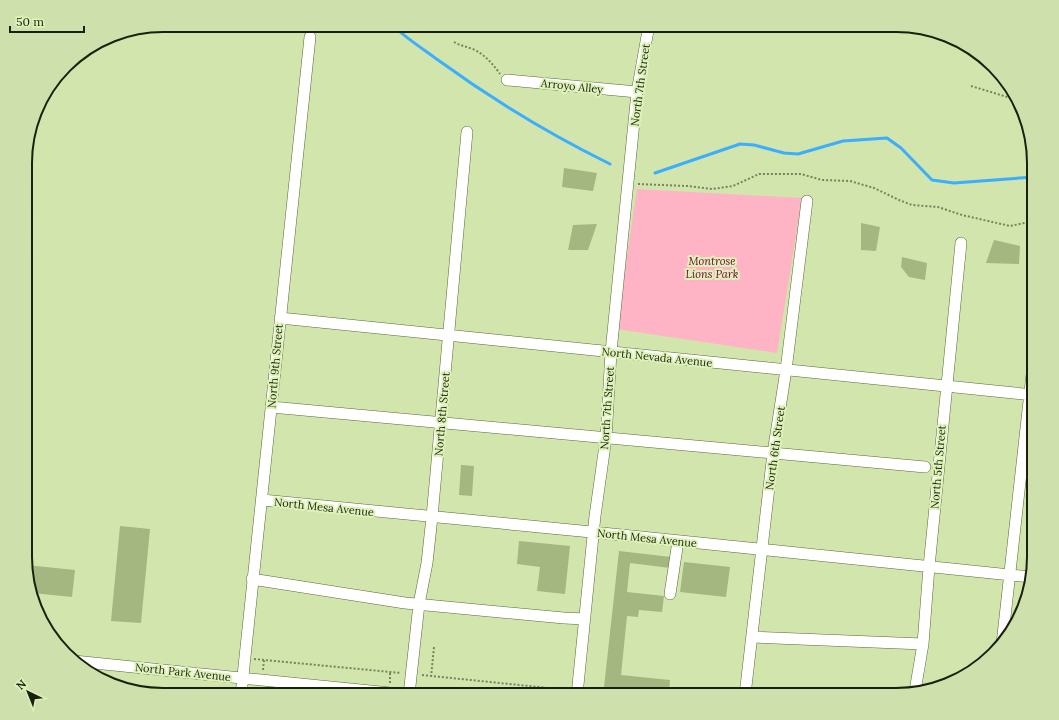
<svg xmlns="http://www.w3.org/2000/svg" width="1059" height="720" font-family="Lora,serif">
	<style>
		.green { fill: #feb4c5 }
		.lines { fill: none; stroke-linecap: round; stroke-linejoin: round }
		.stream { stroke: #3caefe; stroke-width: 3 }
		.building { fill: #a4b781 }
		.minor-casing { stroke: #596a37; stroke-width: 12 }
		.path { stroke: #76845d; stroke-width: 2; stroke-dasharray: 2 2; stroke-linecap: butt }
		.minor { stroke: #fff; stroke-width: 11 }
		.labels { text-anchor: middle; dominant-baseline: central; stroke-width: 4; stroke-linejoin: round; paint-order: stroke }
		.street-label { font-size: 11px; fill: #1a210b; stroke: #def2ba }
		.park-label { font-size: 11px; font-style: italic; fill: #730034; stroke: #def2ba }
		.rim { fill: none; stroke: #1a210b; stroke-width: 2 }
	</style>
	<rect width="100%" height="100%" fill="#d1e5ad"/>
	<path class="green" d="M637,189L802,198L777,353L616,329Z"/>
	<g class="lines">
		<path class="stream" d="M392,25C406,38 423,49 438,60C493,100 549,134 610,164
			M72,60L86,51
			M655,173L740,144L754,145L784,153L798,154L843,141L887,138L901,148L932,180L954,183L1034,177"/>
	</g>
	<path class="building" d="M564,168L597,173L593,191L562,187Z
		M861,223L880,227L876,251L861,250Z
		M597,224L588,250H568L573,225Z
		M994,240L1020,246L1019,264L986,263Z
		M902,257L927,263L925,280L909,277L901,267Z
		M461,465L474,466L472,496L459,495Z
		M120,526L150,529L141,623L111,621Z
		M519,541L570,546L565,594L537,591L540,567L517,564Z
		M619,551L671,557L670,568L630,563L627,592L664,596L662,612L639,610L638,617L627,616L621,675L670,680L669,693L604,687Z
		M684,562L730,567L726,597L680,592Z
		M26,565L75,570L72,597L32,593L26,575Z"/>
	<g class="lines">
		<defs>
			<path id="minor" d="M507,80L637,92
				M280,318L1034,395
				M271,407L925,467
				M262,500L612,534L1031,577
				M252,579L405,603L564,618L585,619
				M670,594L678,541
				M752,637L923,644
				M1002,644L1034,356
				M74,661L410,695
				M915,691L923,644L929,567L961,243
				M241,695L310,37
				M409,695L419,604L427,563L432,517L467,132
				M577,695L595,516L606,438L611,352L637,92L649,25
				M745,695L773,453L786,370L807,201"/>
		</defs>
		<use href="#minor" class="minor-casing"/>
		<path class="path" d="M454,42C461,46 468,47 475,50C486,56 493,64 500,74
			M971,86L1017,100
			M638,184L687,186L712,189L733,186L759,174H801L822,180L850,181L874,188L899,200L912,205L938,207L962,215L1010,226L1034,221
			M254,659L401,673
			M263,670L264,660
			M422,675L568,690
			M431,677L434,647
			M390,683V672
			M556,695L557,689"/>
		<use href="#minor" class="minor"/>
	</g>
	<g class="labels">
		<g class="street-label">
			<text transform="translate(640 85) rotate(-82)">North 7th Street</text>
			<text transform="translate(572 86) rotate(6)">Arroyo Alley</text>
			<text transform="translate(657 357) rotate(6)">North Nevada Avenue</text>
			<text transform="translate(275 366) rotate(-85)">North 9th Street</text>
			<text transform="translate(607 408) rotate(-86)">North 7th Street</text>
			<text transform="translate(442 414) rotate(-85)">North 8th Street</text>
			<text transform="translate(775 448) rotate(-82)">North 6th Street</text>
			<text transform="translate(938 467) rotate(-85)">North 5th Street</text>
			<text transform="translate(324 507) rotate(6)">North Mesa Avenue</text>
			<text transform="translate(647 538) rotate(6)">North Mesa Avenue</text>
			<text transform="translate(183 672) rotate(6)">North Park Avenue</text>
		</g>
		<g class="park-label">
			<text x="712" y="261">Montrose<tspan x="712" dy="13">Lions Park</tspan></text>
		</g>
	</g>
	<path d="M0 0H1059V720H0ZM163 32H896A131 131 0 0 1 1027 163V557A131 131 0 0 1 896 688H163A131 131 0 0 1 32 557V163A131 131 0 0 1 163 32Z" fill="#cee1ac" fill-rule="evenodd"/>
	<path class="rim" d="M163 32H896A131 131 0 0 1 1027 163V557A131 131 0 0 1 896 688H163A131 131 0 0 1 32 557V163A131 131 0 0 1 163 32Z"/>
	<g transform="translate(28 692) rotate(317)" stroke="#def2ba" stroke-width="3" paint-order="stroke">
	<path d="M0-3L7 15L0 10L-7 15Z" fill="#1a210b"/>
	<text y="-6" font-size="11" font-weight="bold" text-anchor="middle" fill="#1a210b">N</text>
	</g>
	<path d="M10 26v6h74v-6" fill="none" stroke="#1a210b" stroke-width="2"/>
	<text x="16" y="26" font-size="12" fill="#1a210b" stroke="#def2ba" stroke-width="3" paint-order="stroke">50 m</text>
</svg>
